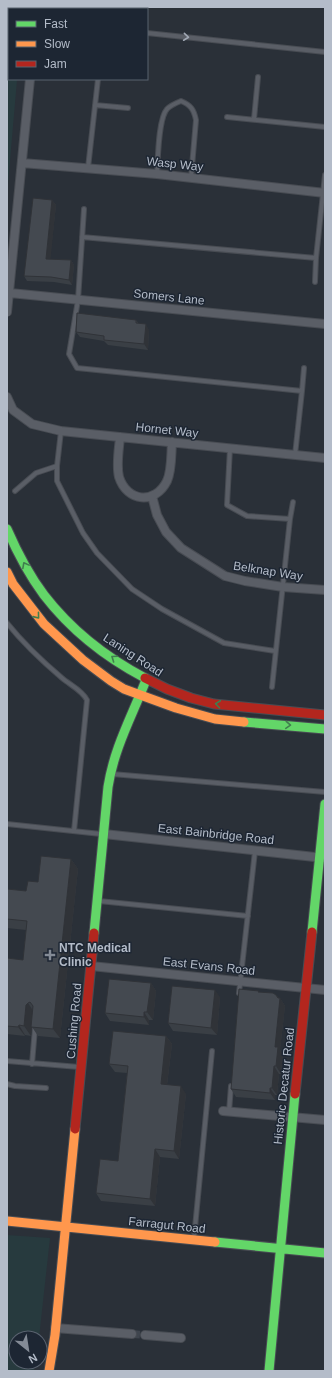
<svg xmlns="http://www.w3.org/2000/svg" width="332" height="1378" font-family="Arial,sans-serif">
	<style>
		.green { fill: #273a3e }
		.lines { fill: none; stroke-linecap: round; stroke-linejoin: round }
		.street-tunnel { stroke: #3f454e; stroke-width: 8; stroke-dasharray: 8 4; stroke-linecap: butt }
		.lane-casing { stroke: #484c53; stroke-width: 6 }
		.street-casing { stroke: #484c53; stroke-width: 10 }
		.fast-casing { stroke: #484c53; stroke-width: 11 }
		.slow-casing { stroke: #484c53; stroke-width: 11 }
		.jam-casing { stroke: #484c53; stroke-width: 11 }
		.lane { stroke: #5a5e66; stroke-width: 4 }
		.street { stroke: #5a5e66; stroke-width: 8 }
		.fast { stroke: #63d668; stroke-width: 9 }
		.slow { stroke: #ff974d; stroke-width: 9 }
		.jam { stroke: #b3261e; stroke-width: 9 }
		.wall { fill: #3a3f45 }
		.shaded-wall { fill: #303338 }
		.building { fill: #444950; stroke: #303338 }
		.oneway { stroke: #a2a9b5 }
		.oneway2 { stroke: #407e4e }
		.poi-dot { fill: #848b96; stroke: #1d2633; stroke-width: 1.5 }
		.labels { text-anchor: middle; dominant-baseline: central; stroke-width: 3; stroke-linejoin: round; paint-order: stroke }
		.street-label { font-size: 12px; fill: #b4bcc9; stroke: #1d2633 }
		.poi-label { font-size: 12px; font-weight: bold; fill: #b4bcc9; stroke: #1d2633; text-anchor: start }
	</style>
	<rect width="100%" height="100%" fill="#2a3038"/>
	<path class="green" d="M7,79L9,80H17L7,195Z
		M7,1235L50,1238L39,1338H16V1362H35L34,1371H7Z"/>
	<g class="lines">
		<path class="street-tunnel" d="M132,1334L145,1335"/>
		<defs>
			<path id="lane" d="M47,9V7
				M147,33L325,52
				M7,45L9,46
				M95,105L128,108
				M227,117L325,127
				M254,119L258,77
				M88,168L98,79
				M157,174C158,160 158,119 167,109C171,105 176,103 181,101C191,105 194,110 196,120L191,178
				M84,209L78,300L69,354L77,368L302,391L304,368
				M82,237L316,258L325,175
				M315,282L316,258
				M61,431L57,466V481L83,533L97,553L132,589L162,609L224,643L275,651
				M230,448L227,505L247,516L290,519
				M295,455L302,391
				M15,491L36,473L57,466
				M7,623C23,643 42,661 62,678C70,685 82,690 87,700L74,831
				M272,687L290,519L293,502
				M112,774L325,792
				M7,824L101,834
				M99,901L248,916
				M239,993L255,851
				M7,1061L79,1067
				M32,1064L35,1028
				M7,1084L15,1086L46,1088
				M229,1112L231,1086
				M194,1238L212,1051"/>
			<path id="street" d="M22,163L157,174L325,193
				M10,293L325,324
				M7,312L30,79
				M7,397L13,410L32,424L61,431L325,458
				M120,437C119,449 116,465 119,477C127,502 155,505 167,481C172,470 171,455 172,442
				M152,496L157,515L166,532L181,548L225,576L245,581L283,587L325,590
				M104,834L324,858
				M91,966L325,990
				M223,1111L325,1120
				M55,1328L132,1334
				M145,1335L181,1338"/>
			<path id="fast" d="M7,61L9,60
				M7,529C17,552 29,575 44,595C71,630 107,658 145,678
				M244,722L325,729
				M312,932L325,804
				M94,933L108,787C114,748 132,716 146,680
				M215,1242L325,1253
				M269,1371L295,1094"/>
			<path id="slow" d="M7,572L13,584L44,624L83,660L111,681L124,689L176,708L215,719L244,722
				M7,1221L215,1242
				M49,1371L55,1335L75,1129"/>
			<path id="jam" d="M145,678L167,689L191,698L214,704L325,715
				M295,1094L312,932
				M75,1129L94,933"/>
		</defs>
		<use href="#lane" class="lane-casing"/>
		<use href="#street" class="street-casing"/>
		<use href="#fast" class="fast-casing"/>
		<use href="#slow" class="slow-casing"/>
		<use href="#jam" class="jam-casing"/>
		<use href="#lane" class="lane"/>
		<use href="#street" class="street"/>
		<use href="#fast" class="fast"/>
		<use href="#slow" class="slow"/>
		<use href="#jam" class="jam"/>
	</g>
	<path class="wall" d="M52,200L56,205L50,259L71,260L74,265L72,285L54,282L27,281L24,276Z
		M136,320L139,324L149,330L148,350L108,345L104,341L80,337L76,332Z
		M71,859L78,869L60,1038L38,1036L32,1027L31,1036L25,1035V1036L7,1034V958L23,960L26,930L7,928V889L26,891L38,882Z
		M151,983L156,991L153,1020H149V1025L110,1021L105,1013Z
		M260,992L276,995L279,998H280L285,1006L280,1050L283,1054L281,1074H279L277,1095H275V1100L236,1097L231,1089Z
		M220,997L217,1035L173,1031L168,1023Z
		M166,1036L172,1044L167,1085L186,1094L179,1159L160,1157L155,1206L101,1201L96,1193L118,1161L127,1073L115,1072L109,1064Z"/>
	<path class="shaded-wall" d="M52,200L56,205L50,264L46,259Z
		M71,260L74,265L72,285L69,280Z
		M146,324L149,330L148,350L144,344Z
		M71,859L78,869L60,1038L53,1029Z
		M151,983L156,991L153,1020L147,1012Z
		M215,990L220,997L217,1035L211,1028Z
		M276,995L280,1000V998L285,1006L280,1050L283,1054L281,1074L276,1066L275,1047Z
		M28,1003L34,1012L33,1014L31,1036L24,1026L26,1005Z
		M144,1012L149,1020V1025L144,1017Z
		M19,1025L25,1035V1036L18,1027Z
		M166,1036L172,1044L166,1092L161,1084Z
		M274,1066L279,1074L277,1095L272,1088Z
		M181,1086L186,1094L179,1159L174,1151Z
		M270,1088L275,1095V1100L270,1093Z
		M155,1149L160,1157L155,1206L150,1199Z"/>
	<path class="building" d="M33,198L52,200L46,259L71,260L69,280L51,277L24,276Z
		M77,313L136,320V323L146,324L144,344L104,340V336L76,332Z
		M41,856L71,859L53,1029L31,1027L33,1006L30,1002L28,1003L26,1005L24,1026L19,1025L18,1027L7,1026V958L23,960L27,921L7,919V889L26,891L28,881L38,882Z
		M109,979L151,983L147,1012H144V1017L105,1013Z
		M172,986L215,990L211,1028L168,1023Z
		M239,989L259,991L258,992L273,993L276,995L278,998H280L275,1047H278L276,1066H274L272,1088H270V1093L231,1089Z
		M113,1031L166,1036L161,1084L181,1086L174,1151L155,1149L150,1199L96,1193L100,1159L118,1161L128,1066L109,1064Z"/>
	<defs><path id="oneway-chevron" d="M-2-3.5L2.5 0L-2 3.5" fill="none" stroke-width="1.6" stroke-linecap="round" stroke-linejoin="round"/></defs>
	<use class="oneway" href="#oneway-chevron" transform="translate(186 37) rotate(6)"/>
	<g class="oneway2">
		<use href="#oneway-chevron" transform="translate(25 565) rotate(-118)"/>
		<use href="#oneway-chevron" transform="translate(37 616) rotate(51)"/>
		<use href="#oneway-chevron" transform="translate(114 658) rotate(-145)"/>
		<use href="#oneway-chevron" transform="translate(218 704) rotate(-173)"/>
		<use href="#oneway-chevron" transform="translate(288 725) rotate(4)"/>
	</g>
	<path class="poi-dot" d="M48 949h4v4h4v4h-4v4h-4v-4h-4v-4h4z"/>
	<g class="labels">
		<g class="street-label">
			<text transform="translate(175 164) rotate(6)">Wasp Way</text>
			<text transform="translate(169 297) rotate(6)">Somers Lane</text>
			<text transform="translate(167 430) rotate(6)">Hornet Way</text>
			<text transform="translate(268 571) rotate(9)">Belknap Way</text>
			<text transform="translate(133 655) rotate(33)">Laning Road</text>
			<text transform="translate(216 834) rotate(6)">East Bainbridge Road</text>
			<text transform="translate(209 966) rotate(6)">East Evans Road</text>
			<text transform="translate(74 1021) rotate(-85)">Cushing Road</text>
			<text transform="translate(284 1086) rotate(-84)">Historic Decatur Road</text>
			<text transform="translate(167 1225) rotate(6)">Farragut Road</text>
		</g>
		<g class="poi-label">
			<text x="59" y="948">NTC Medical<tspan x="59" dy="14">Clinic</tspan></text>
		</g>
	</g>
	<rect width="332" height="1378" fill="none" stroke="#b4bcc9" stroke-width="16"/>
	<rect x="8" y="8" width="140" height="72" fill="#1d2633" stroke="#59626f"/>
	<rect x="16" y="21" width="20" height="6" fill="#63d668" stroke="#59626f"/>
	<text x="44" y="28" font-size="12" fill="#b4bcc9">Fast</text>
	<rect x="16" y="41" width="20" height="6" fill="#ff974d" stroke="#59626f"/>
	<text x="44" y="48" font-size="12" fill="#b4bcc9">Slow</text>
	<rect x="16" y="61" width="20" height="6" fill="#b3261e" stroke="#59626f"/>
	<text x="44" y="68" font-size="12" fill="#b4bcc9">Jam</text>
	<g transform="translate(28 1350) rotate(150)"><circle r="19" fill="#1d2633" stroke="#59626f"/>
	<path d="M0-3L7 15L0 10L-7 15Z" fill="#848b96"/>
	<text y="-6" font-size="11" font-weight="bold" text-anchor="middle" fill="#b4bcc9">N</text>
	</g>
</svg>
